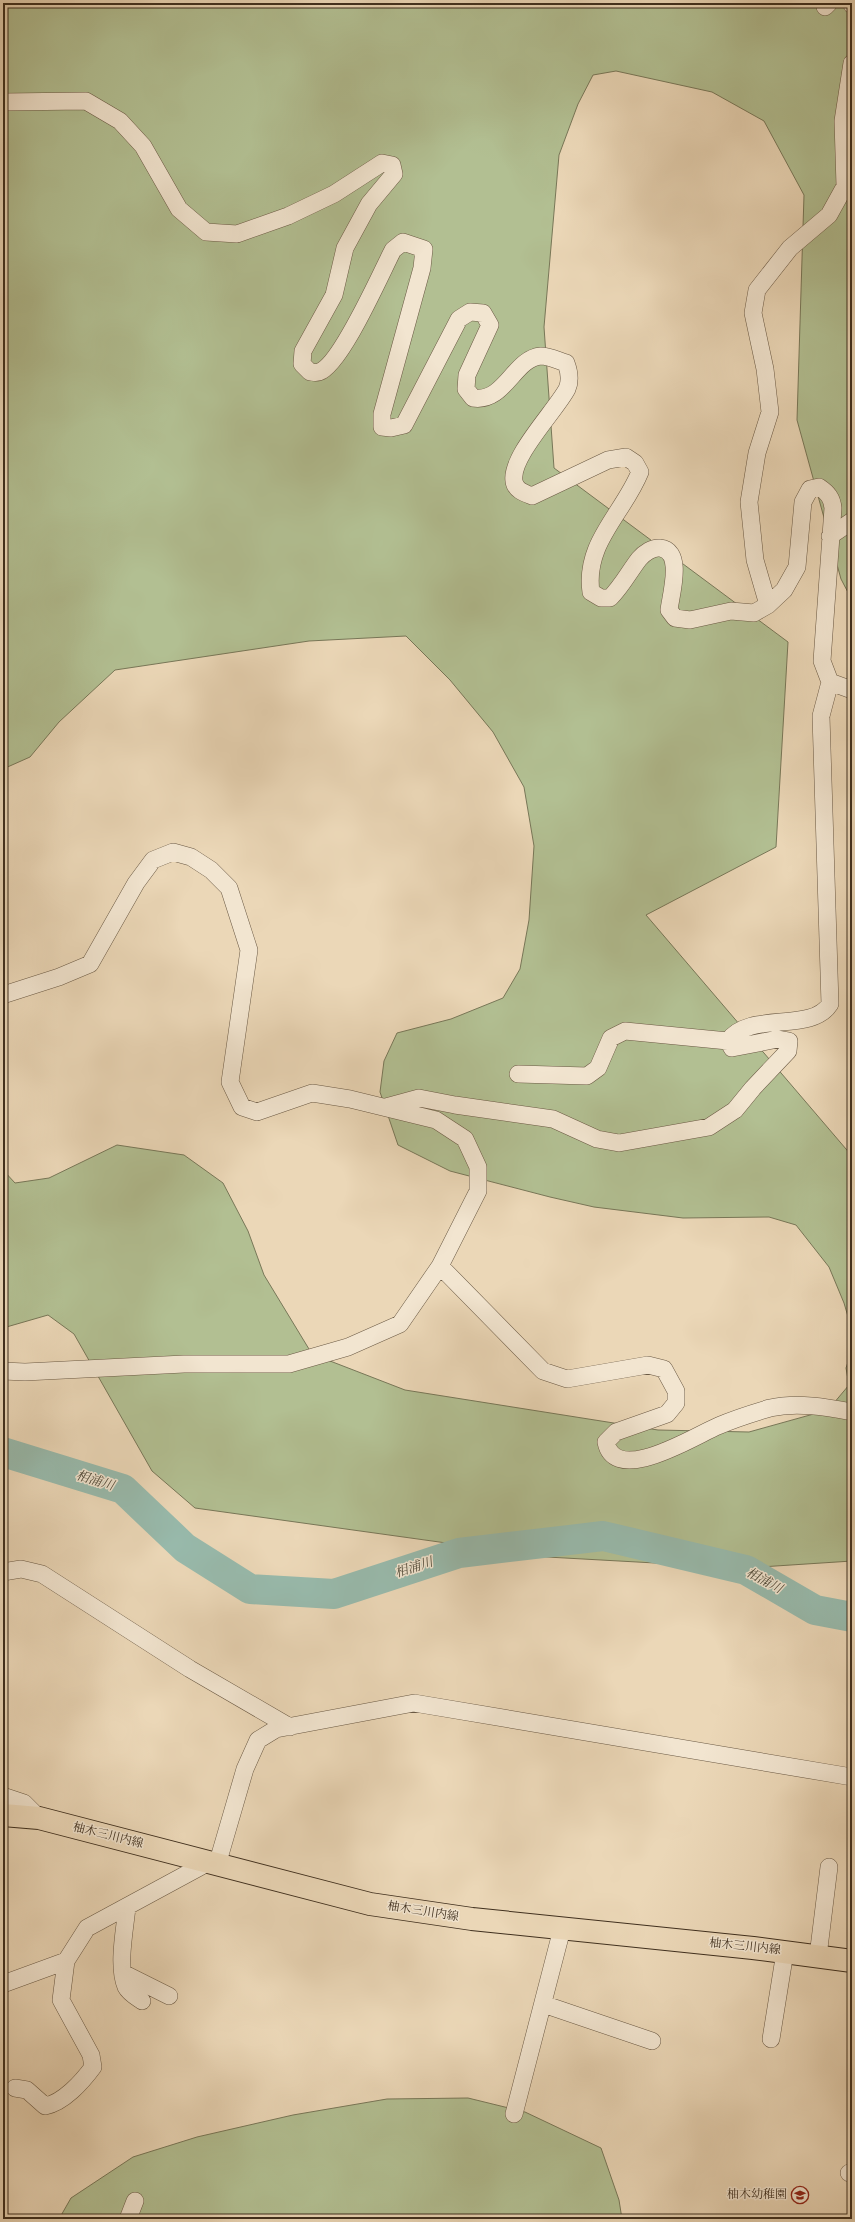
<svg xmlns="http://www.w3.org/2000/svg" width="855" height="2222" font-family="'Old Standard TT','Noto Serif JP',serif">
	<style>
		.green { fill: #b2bf92; stroke: #787758 }
		.lines { fill: none; stroke-linecap: round; stroke-linejoin: round }
		.river { stroke: #98baac; stroke-width: 30 }
		.street-casing { stroke: #6a5944; stroke-width: 18 }
		.primary-casing { stroke: #3f2f1e; stroke-width: 24 }
		.street { stroke: #f2e5d0; stroke-width: 17 }
		.primary { stroke: #ebd7b7; stroke-width: 22 }
		.labels { text-anchor: middle; dominant-baseline: central; stroke-width: 3; stroke-linejoin: round; paint-order: stroke }
		.street-label { font-size: 12px; fill: #3f2f1e; stroke: #f2e5d0 }
		.poi-label { font-size: 12px; fill: #3f2f1e; stroke: #f2e5d0; text-anchor: end }
		.water-label { font-size: 13px; font-style: italic; fill: #514b3a; stroke: #f2e5d0 }
	</style>
	<rect width="100%" height="100%" fill="#ebd7b7"/>
	<filter id="stains"><feTurbulence type="fractalNoise" baseFrequency=".005" numOctaves="4"/><feColorMatrix values="0 0 0 0 .2 0 0 0 0 .09 0 0 0 0 .02 0 0 0 .5 -.17"/></filter>
	<radialGradient id="worn" r=".72"><stop offset=".6" stop-color="#630" stop-opacity="0"/><stop offset="1" stop-color="#630" stop-opacity=".3"/></radialGradient>
	<path class="green" d="M3,3H852V600L841,579L797,420L804,195L764,121L712,92L616,71L593,75L578,104L559,155L544,327L554,468L788,642L776,847L646,915L852,1156V1330L844,1303L829,1267L796,1225L769,1217L683,1218L594,1207L550,1197L450,1171L398,1145L380,1092L384,1061L397,1033L451,1019L503,998L520,969L529,920L534,846L524,787L493,732L450,680L406,636L309,641L115,670L59,722L30,757L3,769Z
		M117,1145L184,1155L223,1183L248,1231L264,1275L312,1354L405,1390L658,1430L749,1432L828,1410L849,1385L846,1368L852,1350V1561L745,1568L547,1557L195,1508L152,1471L74,1334L48,1315L3,1328V1170L15,1183L49,1178Z
		M468,2098L525,2112L601,2148L619,2200L622,2219H59L71,2198L133,2157L197,2137L293,2115L387,2099Z"/>
	<g class="lines">
		<path class="river" d="M3,1452L123,1489L185,1548L250,1589L334,1594L459,1553L603,1536L746,1570L815,1610L852,1617"/>
		<defs>
			<path id="street" d="M852,3V5
				M825,7L829,3
				M3,102L86,101L120,121L143,146L179,209L206,232L237,234L288,216L334,194L382,163L392,165L394,174L369,204L345,248L334,295L303,351L302,364L310,372C312,372 316,373 319,372C341,365 381,273 393,250L403,242L424,249L422,268L382,414V427L391,428L404,425L459,319L470,312L483,313L490,325L467,375L466,389L473,398C505,403 514,358 541,356C549,356 559,361 566,363C569,371 571,380 567,389C556,410 510,457 514,481C515,490 524,493 532,496L608,460L626,457L635,463L640,472C623,514 584,543 591,592L601,598H610C622,586 629,572 639,559C644,553 653,547 660,548C684,550 671,594 669,610L675,618L690,620L731,611L754,613L768,605L784,590L797,567L803,502L810,489L819,487C828,493 832,498 833,508L822,661L830,682L852,690
				M830,536L852,521
				M768,605L755,560L749,502L757,453L770,412L765,369L753,313L757,290L790,248L829,215L845,186L843,121L852,63
				M3,995L59,977L90,964L136,883L153,860L173,852L191,857L211,870L229,888L249,950L230,1082L242,1107L257,1112L312,1093L350,1099L436,1120L465,1139L478,1167V1191L440,1266L400,1324L348,1347L289,1364H184L25,1372L3,1371
				M518,1074L587,1076L598,1068L611,1038L625,1031L728,1041
				M386,1107L419,1098L455,1105L553,1119L597,1139L619,1143L709,1127L735,1110L753,1088L788,1051L789,1041L778,1039L732,1048L728,1041C750,1010 811,1034 830,1004L821,716L830,682
				M440,1266L543,1371L567,1379L648,1365L664,1369L676,1391V1403L667,1414L616,1432L606,1442C615,1487 696,1435 718,1426C734,1419 753,1413 770,1408C797,1402 826,1407 852,1412
				M3,1572L21,1569L42,1574L190,1669L290,1727
				M3,1796L24,1803L39,1818
				M217,1865L245,1769L258,1740L276,1729L414,1703L852,1777
				M127,1907C125,1929 117,1966 126,1987C129,1993 136,1997 142,2001
				M818,1956L829,1867
				M123,1973L169,1996
				M3,1984L66,1961L87,1928L209,1862
				M543,2004L652,2041
				M771,2039L785,1952
				M15,2088L27,2090L45,2106C63,2103 82,2082 93,2067L91,2055L61,2000L66,1961
				M514,2114L562,1929
				M849,2173H852
				M128,2219L135,2201"/>
			<path id="primary" d="M3,1815L39,1818L370,1904L472,1919L753,1948L852,1961"/>
		</defs>
		<use href="#street" class="street-casing"/>
		<use href="#primary" class="primary-casing"/>
		<use href="#street" class="street"/>
		<use href="#primary" class="primary"/>
	</g>
	<defs>
		<symbol id="school-ring" viewBox="-11 -11 22 22"><circle r="9.5" fill="#f2e5d0" stroke="#8f2418" stroke-width="1.5"/><path d="M0-5L7-2L0 1L-7-2ZM-4 1L0 2.5L4 1V4Q0 6-4 4Z" fill="#8f2418"/></symbol>
	</defs>
	<g fill-rule="evenodd">
		<use href="#school-ring" x="790" y="2185" width="20" height="20"/>
	</g>
	<g class="labels">
		<g class="street-label">
			<text transform="translate(108 1836) rotate(14)">柚木三川内線</text>
			<text transform="translate(423 1912) rotate(9)">柚木三川内線</text>
			<text transform="translate(745 1947) rotate(6)">柚木三川内線</text>
		</g>
		<g class="poi-label">
			<text x="787" y="2195">柚木幼稚園</text>
		</g>
		<g class="water-label">
			<text transform="translate(95 1481) rotate(17)">相浦川</text>
			<text transform="translate(414 1568) rotate(-18)">相浦川</text>
			<text transform="translate(764 1581) rotate(28)">相浦川</text>
		</g>
	</g>
	<rect width="855" height="2222" fill="none" stroke="#ebd7b7" stroke-width="16"/>
	<rect x="4" y="4" width="847" height="2214" fill="none" stroke="#3f2f1e" stroke-width="2"/>
	<rect x="8" y="8" width="839" height="2206" fill="none" stroke="#3f2f1e"/>
	<rect width="100%" height="100%" filter="url(#stains)"/>
	<rect width="100%" height="100%" fill="url(#worn)"/>
</svg>
